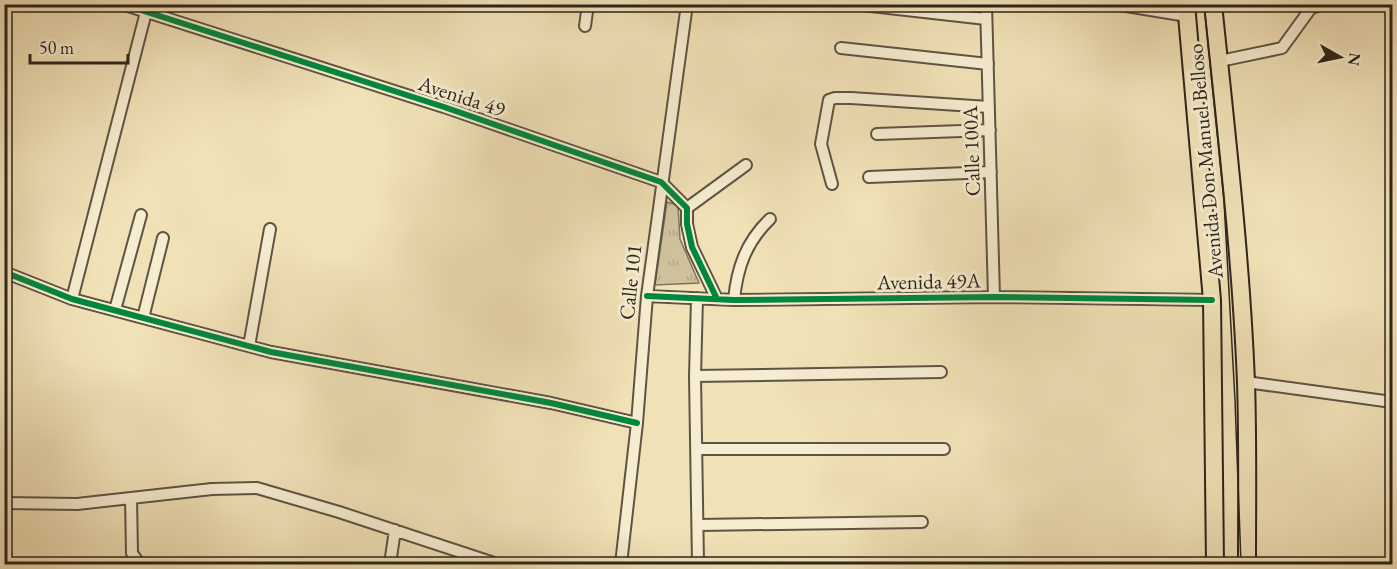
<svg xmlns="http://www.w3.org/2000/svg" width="1397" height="569" font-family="'EB Garamond',serif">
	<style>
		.park { fill: url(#park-tufts); stroke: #7e735c; stroke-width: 1.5 }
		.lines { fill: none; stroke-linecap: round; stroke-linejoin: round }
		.street-casing { stroke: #5e5443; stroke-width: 14 }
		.primary-casing { stroke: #2d251c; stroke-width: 20 }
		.street { stroke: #f6ecd0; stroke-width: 10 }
		.primary { stroke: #f1e1b7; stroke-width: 16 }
		.tram { stroke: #2d251c; stroke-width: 1.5 }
		.cycleway-casing { stroke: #f6ecd0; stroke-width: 10 }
		.cycleway { stroke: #00873e; stroke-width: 6 }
		.labels { text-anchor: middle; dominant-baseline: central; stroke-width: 6; stroke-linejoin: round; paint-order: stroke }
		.street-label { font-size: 21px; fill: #2d251c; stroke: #f6ecd0 }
	</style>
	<defs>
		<pattern id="park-tufts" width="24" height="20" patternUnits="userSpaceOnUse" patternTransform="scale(1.5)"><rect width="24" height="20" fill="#d0c19d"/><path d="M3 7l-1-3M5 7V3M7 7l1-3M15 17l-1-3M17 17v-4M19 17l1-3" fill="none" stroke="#b3a687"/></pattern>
	</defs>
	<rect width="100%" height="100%" fill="#f1e1b7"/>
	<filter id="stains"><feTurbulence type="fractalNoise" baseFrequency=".00333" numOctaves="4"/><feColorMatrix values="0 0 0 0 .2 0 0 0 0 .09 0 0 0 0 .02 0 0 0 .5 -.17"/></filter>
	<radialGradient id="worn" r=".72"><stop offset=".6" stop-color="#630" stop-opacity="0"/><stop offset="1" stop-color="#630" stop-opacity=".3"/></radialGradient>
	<path class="park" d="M667,202L678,205L680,239L699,283L655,285Z"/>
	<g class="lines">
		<defs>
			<path id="street" d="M122,4L444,107L661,182L687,208V224L692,247L717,299
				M853,4L986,19
				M986,4L994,297
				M1114,4L1187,16
				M585,26L588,4
				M841,48L988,64
				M1220,61L1282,48L1311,8L1323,4
				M877,134L990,130
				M869,177L991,172
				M832,184L821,144L829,100L835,98H851L989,107
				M687,208L746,165
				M4,272L72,299L271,352L551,403L637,423
				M647,296L734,300L994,297L1212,300
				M697,298L695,376L698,564
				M72,299L146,12
				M734,300C737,268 746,242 770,219
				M115,310L141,215
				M143,318L163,238
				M249,346L270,229
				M695,376L941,372
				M1246,382L1392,402
				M697,449H944
				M131,498L132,553L138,562L146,564
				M4,503L77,504L212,489L257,488L339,512L497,564
				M698,525L922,522
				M390,564L395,530
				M621,564L637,423L647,296L687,4"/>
			<path id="primary" d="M1186,4L1212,300L1215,564
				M1213,4C1226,130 1241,256 1246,382C1248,443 1247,504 1247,564"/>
		</defs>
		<use href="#street" class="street-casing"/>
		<use href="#primary" class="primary-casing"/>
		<use href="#street" class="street"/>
		<use href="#primary" class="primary"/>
		<path class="tram" d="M1204,4L1224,201L1235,400L1241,564"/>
		<defs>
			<path id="cycleway" d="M122,4L444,107L661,182L687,208V224L692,247L717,299
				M4,272L72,299L271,352L551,403L637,423
				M647,296L734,300L994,297L1212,300"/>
		</defs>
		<use href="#cycleway" class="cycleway-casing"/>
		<use href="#cycleway" class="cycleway"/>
	</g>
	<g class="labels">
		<g class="street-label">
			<text transform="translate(462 96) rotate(18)">Avenida 49</text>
			<text transform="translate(971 151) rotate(-92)">Calle 100A</text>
			<text transform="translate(1205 161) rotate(-95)">Avenida Don Manuel Belloso</text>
			<text transform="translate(929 281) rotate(-1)">Avenida 49A</text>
			<text transform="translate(630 282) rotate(-84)">Calle 101</text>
		</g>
	</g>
	<rect width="1397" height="569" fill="none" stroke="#f1e1b7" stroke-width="24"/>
	<rect x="6" y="6" width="1385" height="557" fill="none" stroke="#2d251c" stroke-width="3"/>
	<rect x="12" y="12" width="1373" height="545" fill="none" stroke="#2d251c" stroke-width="1.5"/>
	<g transform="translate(1340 57) rotate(99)" stroke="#f6ecd0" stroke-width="4.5" paint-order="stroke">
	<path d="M0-4.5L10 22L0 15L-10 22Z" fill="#2d251c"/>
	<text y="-9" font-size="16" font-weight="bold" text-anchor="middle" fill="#2d251c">N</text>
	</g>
	<path d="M30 54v9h98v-9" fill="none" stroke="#2d251c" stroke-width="3"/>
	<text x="39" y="54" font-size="18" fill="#2d251c" stroke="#f6ecd0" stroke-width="4.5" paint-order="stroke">50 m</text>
	<rect width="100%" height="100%" filter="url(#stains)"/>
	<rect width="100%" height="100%" fill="url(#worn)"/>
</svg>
